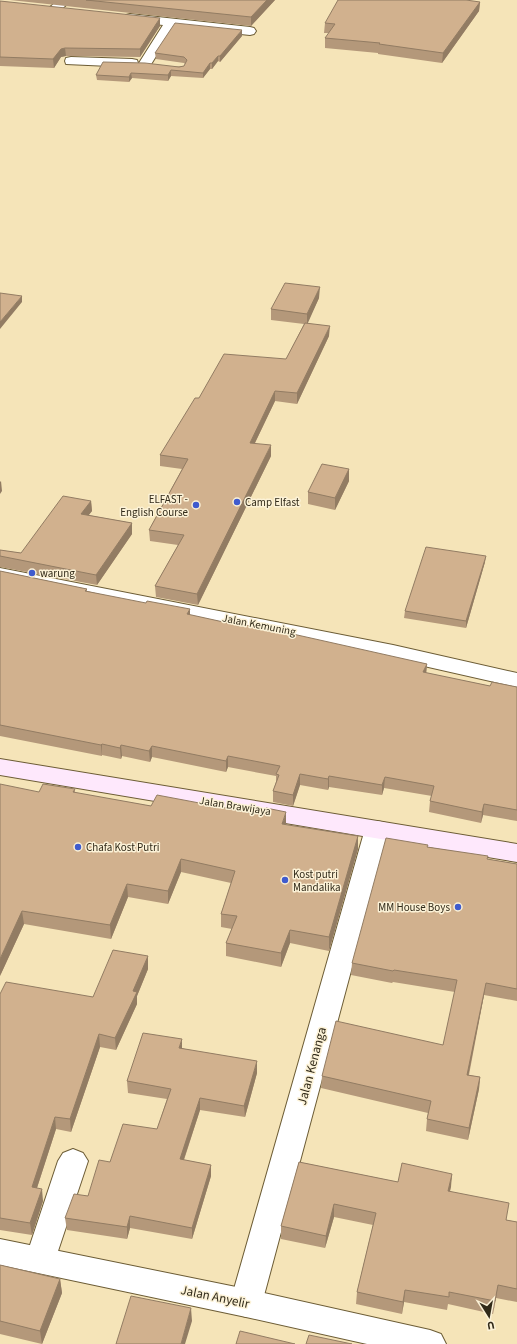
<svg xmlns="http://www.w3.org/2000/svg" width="517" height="1344" font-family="'Source Sans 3',sans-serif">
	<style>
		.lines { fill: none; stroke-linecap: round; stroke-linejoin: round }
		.minor-casing { stroke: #6c5c35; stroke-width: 2 }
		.tertiary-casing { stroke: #6c5c35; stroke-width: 2 }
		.secondary-casing { stroke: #6c5c35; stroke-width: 2 }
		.minor { fill: #fff; fill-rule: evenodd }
		.tertiary { fill: #fff; fill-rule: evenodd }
		.secondary { fill: #fee8fc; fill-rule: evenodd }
		.wall { fill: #b4987a }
		.shaded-wall { fill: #927c63 }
		.building { fill: #d1b18e; stroke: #927c63 }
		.poi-dot { fill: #3f5bce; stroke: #fcf2d7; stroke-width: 1.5 }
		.labels { text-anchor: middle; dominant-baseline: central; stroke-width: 3; stroke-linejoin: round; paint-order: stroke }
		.poi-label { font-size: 11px; fill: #312a19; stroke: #fcf2d7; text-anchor: start }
		.street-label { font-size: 11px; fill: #312a19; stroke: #fcf2d7 }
		.near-street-label { font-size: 13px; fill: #312a19; stroke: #fcf2d7 }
	</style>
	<rect width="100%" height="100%" fill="#f5e4b8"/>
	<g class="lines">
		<defs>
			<path id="minor" d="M58,0H72L58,12H50L48,9Z
				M130,14L250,27L254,28L256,31L254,34L250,35L174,27L150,66H140L139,63L163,25L126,21L124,18L126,15Z
				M71,57L132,59L137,60L138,63L137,66L132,67L66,64L65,61L66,58Z
				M0,568L393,645L517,673V687L393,659L0,580Z
				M377,821L386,823L389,829L262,1303L257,1313L246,1317L235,1313L230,1303L365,829L368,823Z
				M73,1149L83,1153L88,1161L55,1260L51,1269L40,1273L29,1269L25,1260L58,1161L63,1153Z"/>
			<path id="tertiary" d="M0,1239L246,1289L430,1330L441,1334L446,1344H367L246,1317L0,1265Z"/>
			<path id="secondary" d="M0,759L517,844V862L0,775Z"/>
		</defs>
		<use href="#minor" class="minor-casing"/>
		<use href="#tertiary" class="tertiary-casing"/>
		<use href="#secondary" class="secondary-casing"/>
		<use href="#minor" class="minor"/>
		<use href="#tertiary" class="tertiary"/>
		<use href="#secondary" class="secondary"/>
	</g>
	<path class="wall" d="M10,0H275L251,26Z
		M0,1L160,26L140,57L66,56L61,57L54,68L0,66Z
		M480,2L479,11L442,63L378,54V53L325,48V38L329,33H324L325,23Z
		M242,36L220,62L218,61L212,69H210L203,78L171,76L168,81L132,78L129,82L97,80L96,75L184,66L185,64L184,63L156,59L155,53Z
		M319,298L307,323L329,336L297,404L275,401L255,443L271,456L198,605L156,597L155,586L178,545L150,541L149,530L182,469L160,466V455L199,398L286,359L304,324L271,320V309Z
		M349,469V481L335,510L308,504V492Z
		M91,501L92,511L88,515L132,523V534L97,585L0,567V550L21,553Z
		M485,562L466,628L404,618L405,611Z
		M0,571L87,589V591L190,615L427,664L426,673L490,686L517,687V821L483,815L481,823L429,812L430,801L432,796L384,788L382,795L329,787L328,790L300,785L293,806L273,802V791L276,782V776L228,767L226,772L152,757L150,762L122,756L121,759L102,755V756L0,736Z
		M75,789V793L151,806L286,825L358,836V849L329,951L290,943L281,967L226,956V943L232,929L221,927V914L231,883L181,872L168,904L128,897L111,939L24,924L0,976L39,792Z
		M427,847L487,859L517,864V1001L484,995L469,1075L480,1077L479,1089L468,1140L426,1131L427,1119L428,1113L321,1088L322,1076L443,1045L455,992L393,982L392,983L351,975L352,963Z
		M148,956V969L137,996V1004L116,1050L100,1047L71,1132L56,1129L37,1188L43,1201L32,1235L0,1230V994L93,997Z
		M182,1048L257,1073L245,1117L200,1110L184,1160L211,1165V1176L192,1239L130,1228L127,1239L67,1230L65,1218L88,1196L110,1162L157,1129L167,1099L128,1093L127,1081Z
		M299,1162L398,1182L452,1174L450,1191L507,1220L517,1222V1302L496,1298L493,1314L448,1304L447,1310L404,1302L402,1314L356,1304L357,1292L373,1225L334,1217L325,1248L281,1239V1226Z
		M0,1265L60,1279L62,1293L42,1344L0,1334Z"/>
	<path class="shaded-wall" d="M267,0H275L251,26V17Z
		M480,2L479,11L442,63L443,53Z
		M160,18V26L140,57V49Z
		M242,30V36L220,62V56Z
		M65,48L66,56L61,57L54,68L53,59L61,49Z
		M218,56V61L212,69V63Z
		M210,63V69L203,78V73Z
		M171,70V76L168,81V75Z
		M131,73L132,78L129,82V77Z
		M320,287L319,298L307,325V314Z
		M22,296V302L0,329V322Z
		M330,326L329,336L297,404V393Z
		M275,391V401L250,453V443Z
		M271,445V456L198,605L197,594Z
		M349,469V481L335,510V498Z
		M1,481L2,491L0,494V482Z
		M91,501L92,511L82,524L81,514Z
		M132,523V534L97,585L96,575Z
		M486,556L485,562L466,628V621Z
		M190,609V620L187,614Z
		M427,664L426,675L423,672Z
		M102,744V756L101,745Z
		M121,745L122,756L121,759L120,748Z
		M152,746V757L150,762L149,751Z
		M228,756V767L226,772V761Z
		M300,774V785L293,806V795Z
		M329,776V787L328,790V779Z
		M385,777L384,788L382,795V785Z
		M484,804L483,815L481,823L482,812Z
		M286,812V825L282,824Z
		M358,836V849L329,951V937Z
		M181,859V872L168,904V891Z
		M127,884L128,897L111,939L110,925Z
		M22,911L24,924L0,976V959Z
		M290,930V943L281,967V953Z
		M148,956V969L137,996V1004L116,1050L115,1038L133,991Z
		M486,983L484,995L466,1087L467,1075Z
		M99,1034L100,1047L71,1132L70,1119Z
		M182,1039V1051L179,1048Z
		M257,1061V1073L245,1117L244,1106Z
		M480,1077L479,1089L468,1140L469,1128Z
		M200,1098V1110L180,1171V1159Z
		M55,1117L56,1129L33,1200L32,1187Z
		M211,1165V1176L192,1239V1228Z
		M452,1174L451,1187L447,1203L448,1191Z
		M42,1189L43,1201L32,1235L30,1223Z
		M334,1204V1217L325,1248L326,1236Z
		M130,1216V1228L127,1239V1227Z
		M60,1279L62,1293L42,1344L40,1331Z
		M498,1285L496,1298L493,1314L495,1301Z
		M405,1290L404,1302L402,1314L403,1302Z
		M191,1308L192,1321L185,1344H181Z"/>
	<path class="building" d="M86,0H267L251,17Z
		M338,0H466L480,2L443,53L379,44L380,43L325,38L335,24L325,23Z
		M0,1L160,18L140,49L65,48L61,49L53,59L0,57Z
		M175,23L242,30L220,56H218L212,63H210L203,73L171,70L168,75L131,73L129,77L96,75L103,62L145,63L179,67L184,66L187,60L184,57L155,53Z
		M285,283L320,287L307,314L271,309Z
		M0,293L22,296L0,322Z
		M305,323L330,326L297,393L275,391L250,443L271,445L197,594L155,586L184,535L149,530L188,459L160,455L195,398H199L224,354L286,359Z
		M322,464L349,469L335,498L308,492Z
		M63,496L91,501L81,514L132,523L96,575L0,556V550L21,553Z
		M426,547L486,556L466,621L405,611Z
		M0,571L87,589L85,591L146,603L147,601L190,609L187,614L228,623L229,622L256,627L257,626L427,664L423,672L490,686L492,682L517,687V810L484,804L482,812L430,801L434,786L385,777L382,785L329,776L328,779L300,774L293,795L273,791L279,775L276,774L280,766L228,756L226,761L152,746L149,751L121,745L120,748L102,744L101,745L0,725Z
		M0,784L39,792L43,784L75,789L73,792L151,806L157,795L263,815L266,808L286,812L282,824L358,836L329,937L290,930L281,953L226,943L237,916L221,914L235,871L181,859L168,891L127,884L110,925L22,911L0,959Z
		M386,838L428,845L427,847L488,856L487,859L517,864V989L486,983L467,1075L480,1077L469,1128L427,1119L431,1101L322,1076L336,1021L443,1045L457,980L394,970L393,971L352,963Z
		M113,950L148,956L133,991L137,992L115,1038L99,1034L70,1119L55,1117L32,1187L42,1189L30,1223L0,1218V994L6,982L93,997Z
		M143,1033L182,1039L179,1048L257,1061L244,1106L200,1098L180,1159L211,1165L192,1228L130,1216L127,1227L65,1218L74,1194L88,1196L99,1160L110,1162L123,1124L157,1129L171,1089L127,1081Z
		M299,1162L398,1182L402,1163L452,1174L448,1191L509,1203L506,1220L517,1222V1289L498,1285L495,1301L449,1292V1297L405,1290L403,1302L357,1292L376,1213L334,1204L326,1236L281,1226Z
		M0,1265L60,1279L40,1331L0,1321Z
		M131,1296L191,1308L181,1344H116Z
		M240,1331L295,1344H236Z
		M309,1335L352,1344H306Z"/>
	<g class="poi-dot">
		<circle cx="237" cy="502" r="4"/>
		<circle cx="196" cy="505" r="4"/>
		<circle cx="32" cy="573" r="4"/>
		<circle cx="78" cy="847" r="4"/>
		<circle cx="285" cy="880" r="4"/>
		<circle cx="458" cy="907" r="4"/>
	</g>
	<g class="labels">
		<g class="poi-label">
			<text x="188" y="499" text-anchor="end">ELFAST -<tspan x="188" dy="13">English Course</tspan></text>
			<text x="245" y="502">Camp Elfast</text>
			<text x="40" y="573">warung</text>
			<text x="86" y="847">Chafa Kost Putri</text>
			<text x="293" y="874">Kost putri<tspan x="293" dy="13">Mandalika</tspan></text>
			<text x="450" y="907" text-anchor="end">MM House Boys</text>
		</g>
		<g class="street-label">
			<text transform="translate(259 625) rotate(11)">Jalan Kemuning</text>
			<text transform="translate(235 806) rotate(9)">Jalan Brawijaya</text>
		</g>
		<g class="near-street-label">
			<text transform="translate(312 1066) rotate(-75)">Jalan Kenanga</text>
			<text transform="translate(215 1297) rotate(12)">Jalan Anyelir</text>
		</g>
	</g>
	<g transform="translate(489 1316) rotate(169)" stroke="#fcf2d7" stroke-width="3" paint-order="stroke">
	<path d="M0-3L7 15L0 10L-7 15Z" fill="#312a19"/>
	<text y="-6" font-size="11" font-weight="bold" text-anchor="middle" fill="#312a19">U</text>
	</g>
</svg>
